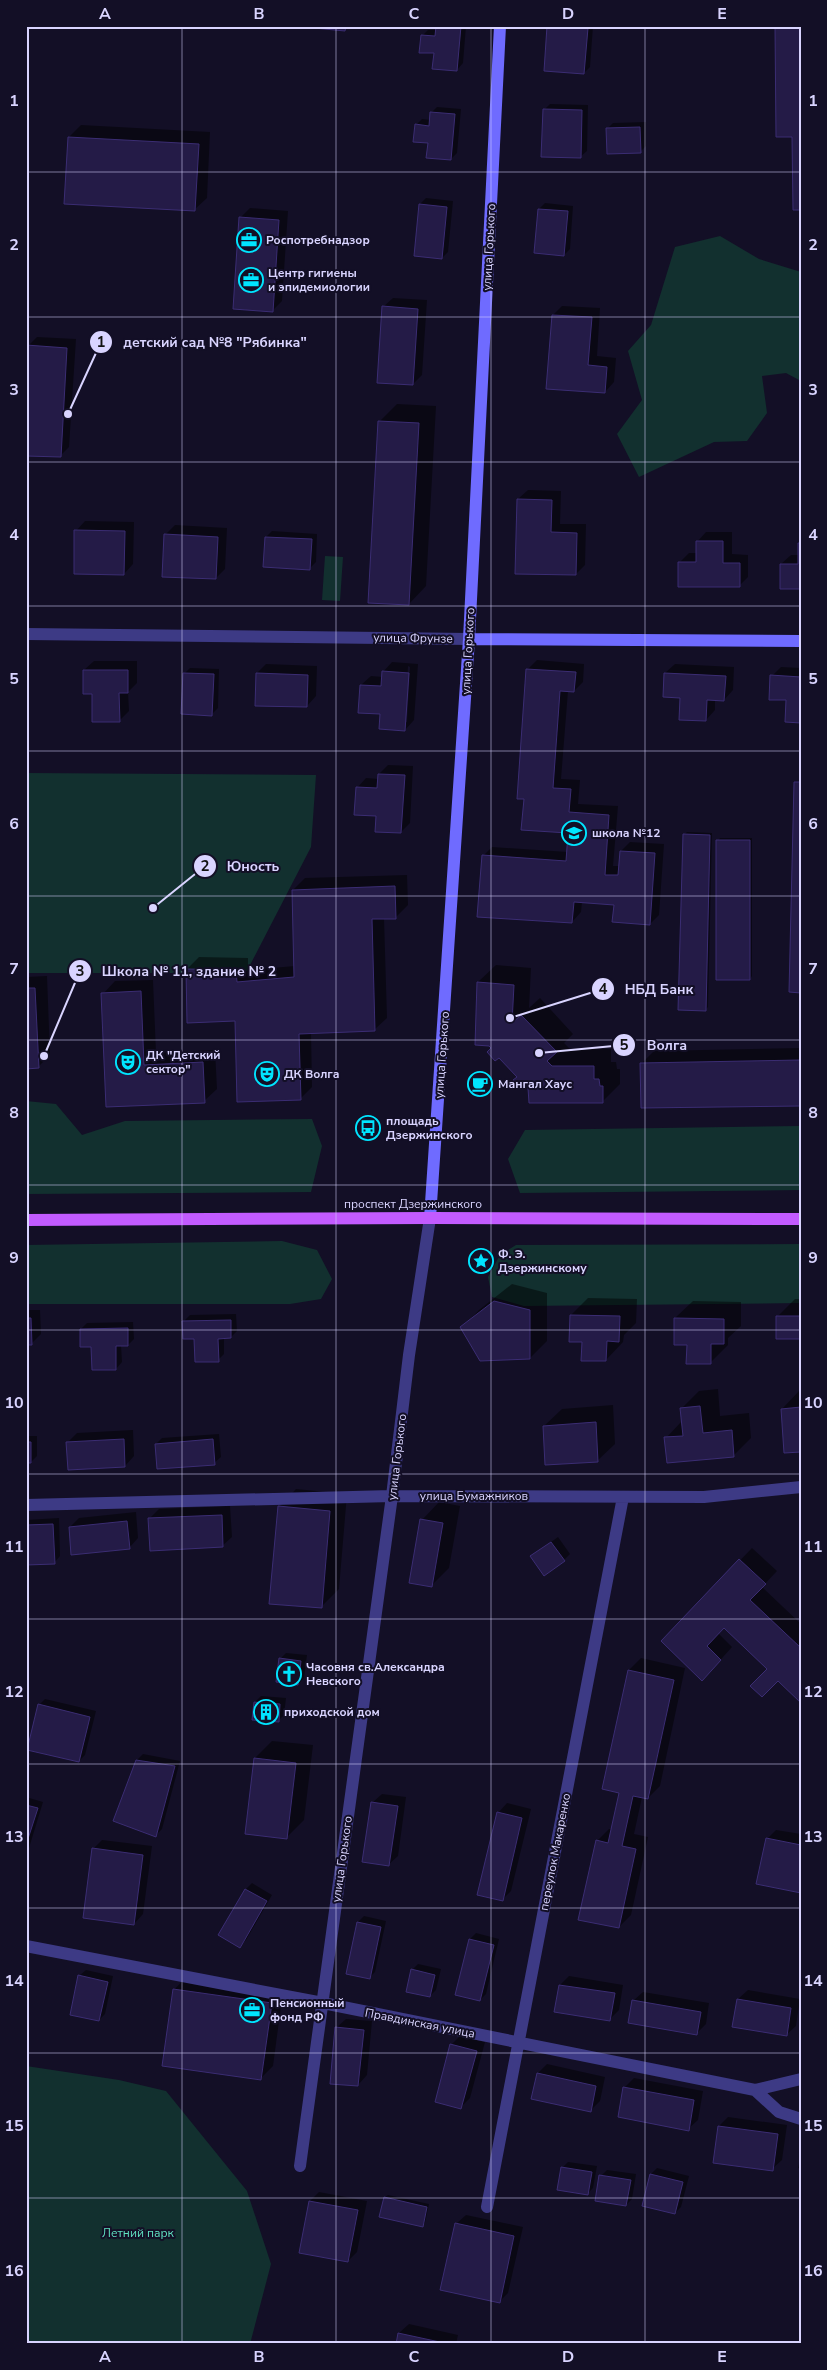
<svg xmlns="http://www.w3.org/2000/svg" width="827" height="2370" font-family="'Nunito Sans',sans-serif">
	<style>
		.green { fill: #12302f }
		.shadow { fill: #0007; fill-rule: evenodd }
		.building { fill: #241b47; stroke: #3b2d73 }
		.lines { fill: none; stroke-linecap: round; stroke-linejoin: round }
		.street { stroke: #3d3a85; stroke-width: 12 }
		.secondary { stroke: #6f6bff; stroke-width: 12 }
		.primary { stroke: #c25bff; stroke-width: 12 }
		.grid { fill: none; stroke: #d9d4ff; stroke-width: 1; stroke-opacity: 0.55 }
		.labels { text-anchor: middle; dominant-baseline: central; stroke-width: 4; stroke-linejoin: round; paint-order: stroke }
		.poi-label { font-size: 12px; font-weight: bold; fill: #d9d4ff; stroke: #130f26; text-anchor: start }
		.street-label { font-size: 12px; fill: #d9d4ff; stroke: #130f26 }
		.park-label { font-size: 12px; fill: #5fe0c0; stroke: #130f26 }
		.leader { fill: none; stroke: #d9d4ff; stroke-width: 2 }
		.callout-dot { fill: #d9d4ff; stroke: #130f26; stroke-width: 2 }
		.mark-label { font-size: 15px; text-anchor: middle; font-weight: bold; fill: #111 }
		.callout-label { font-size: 14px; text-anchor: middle; font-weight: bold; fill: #d9d4ff; stroke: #130f26; stroke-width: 4; stroke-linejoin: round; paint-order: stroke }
		.neatline { fill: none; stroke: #d9d4ff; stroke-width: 2 }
		.grid-label { font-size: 16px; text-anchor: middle; font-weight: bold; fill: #d9d4ff }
	</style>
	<rect width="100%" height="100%" fill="#130f26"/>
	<path class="green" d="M720,236L759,259L801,272V381L786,373L762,376L767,413L747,441L714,442L639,477L617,434L642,400L628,351L651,325L675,247Z
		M325,556L343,557L340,601L322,600Z
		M26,773L316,775L311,847L247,971L186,969V973H26Z
		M26,1101L56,1104L82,1135L125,1121L312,1119L322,1146L311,1192L26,1194Z
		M801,1126V1190L520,1193L508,1159L525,1130Z
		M282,1241L317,1250L332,1279L321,1299L290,1304H26V1245Z
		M801,1244V1303L524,1306L492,1297L488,1277L500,1255L516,1245Z
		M26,2066L119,2080L166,2091L247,2191L271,2264L250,2344H26Z"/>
	<path class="shadow" d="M437,26H466L463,63L457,70L435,52L422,36L428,30H437Z
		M549,26H593L590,67L584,73Z
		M550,104L588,105L587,151L580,157L544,110Z
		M437,107L461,109L457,153L451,159L429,142L416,125L422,119L431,120V113Z
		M646,122V146L640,152L607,129L613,123Z
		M81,125L210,132L207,198L194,210L69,137Z
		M426,198L453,201L448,252L442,258L420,204Z
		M545,203L573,206L570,249L564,255L539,209Z
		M250,208L288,211L282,301L273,310L240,218Z
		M393,298L427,300L422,375L413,384L383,307Z
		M562,306L600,308L597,356L616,358L614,382L605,392L553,315Z
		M37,337L76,339L69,447L60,456L28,346Z
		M397,404L436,406L426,586L409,604L379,422Z
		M528,490L561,491L560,524H586L585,565L576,574L518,499Z
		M85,521L134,522L133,564L124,574L76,531Z
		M175,525L227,528L225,569L216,578L165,535Z
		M272,531L317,534L316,562L310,568L266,537Z
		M706,532H732V554L748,555V577L739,586L680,562L689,553H697V542Z
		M801,542V588L781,564L791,555H799Z
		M537,660L584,664L583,682L574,691H568L561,779L580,780L578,804L618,806L613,866H620L621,851L630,842L664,844L659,915L650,924L615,904L582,902L581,912L572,922L483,856L492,847L568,852L570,832L525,798L527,670Z
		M94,661H137V683L128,692L129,711L119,721L93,692L84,670Z
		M392,662L418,664L414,720L405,730L382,713L361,685L371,676L383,677V672ZM408,666L410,667L407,722H405Z
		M266,664L317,666L316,696L307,706L257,673Z
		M675,664L734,667L733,690L724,700L715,699V710L706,720L681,697L665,673Z
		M781,667L801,668V722L772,676Z
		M190,668L219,669L218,708L212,714L184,674Z
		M388,765L413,766L410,823L401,832L378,815L357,788L366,778L379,779V774Z
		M687,832L712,833L708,1007L705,1010L684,835Z
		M720,838H752V976L750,979L718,841Z
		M407,875L408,905L396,917L384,918L387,1018L374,1030L311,1032L312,1087L300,1099L236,1020L187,969L199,957L248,958V970L295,966L293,890L305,878Z
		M496,965L531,968L529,1008L540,998L573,1034L564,1043L570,1049H611V1062H616L617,1069H620V1084L602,1102L530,1088L493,1048L478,982Z
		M47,976L50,1055L38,1067L26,1068V977Z
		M153,980L156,1053L215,1050L217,1089L204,1101L107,1106L103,994L115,981Z
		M801,1048V1104L642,1063L654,1051Z
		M512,1284L547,1293V1341L530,1358L462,1328L479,1310Z
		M588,1298L637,1299L636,1323L624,1335L623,1342L606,1360L583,1341L571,1315Z
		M795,1299H801V1338L777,1317Z
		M693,1301L741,1302V1326L728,1338V1345L710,1363L688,1344L675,1318Z
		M26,1310H40L41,1334L32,1343L26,1344Z
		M236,1314L237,1331L231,1337H224V1354L218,1360L195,1337L184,1321L190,1315Z
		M133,1322L134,1339L128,1345H121L122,1362L116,1369L93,1345L81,1329L87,1323Z
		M718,1389L720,1416L749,1413L751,1438L734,1455L666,1438L682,1421L681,1409L699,1391Z
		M799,1391H801V1451L782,1409Z
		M613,1405L615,1444L597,1461L544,1426L562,1409Z
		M133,1430L134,1456L125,1466L68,1442L77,1433Z
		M219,1434L221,1457L214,1463L156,1444L162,1438Z
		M26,1436H37V1456L31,1462H26Z
		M296,1489L347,1494L339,1589L321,1607L279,1507Z
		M439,1502L460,1506L449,1568L431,1586L422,1520Z
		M230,1506L232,1537L222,1546L150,1518L159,1509Z
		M136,1512L138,1538L129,1548L70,1527L79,1518Z
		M59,1518L60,1556L54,1563L26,1564V1520Z
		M558,1537L570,1554L564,1560L532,1556Z
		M752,1548L777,1571L762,1587L801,1624V1701L725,1626L718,1633L732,1647L714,1667L662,1641Z
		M286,1653L307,1655L304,1678L298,1684L280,1659Z
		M641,1658L685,1668L660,1786L648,1798L642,1797L634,1834L648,1837L631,1915L619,1927L597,1841L609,1829H612L620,1792L629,1670Z
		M261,1696L286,1698L284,1715L278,1721L255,1702Z
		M45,1699L96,1711L85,1755L79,1761L39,1705Z
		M272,1741L313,1745L304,1820L286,1838L255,1758Z
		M143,1754L180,1761L162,1829L156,1835L137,1760Z
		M382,1794L406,1797L398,1856L388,1865L372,1803Z
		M26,1797L43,1802L29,1848L26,1850Z
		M507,1803L531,1809L511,1891L502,1900L498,1813Z
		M776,1830L801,1834V1892L767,1839Z
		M102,1840L152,1846L143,1914L134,1924L93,1849Z
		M252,1883L272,1895L246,1940L240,1946L220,1935L246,1889Z
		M364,1916L386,1921L375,1972L369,1978L358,1922Z
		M476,1933L499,1939L486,1994L480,2000L470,1939Z
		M418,1964L441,1969L436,1990L430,1996L412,1970Z
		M86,1970L113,1976L105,2014L99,2020L79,1976Z
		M569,1976L623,1985L619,2010L610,2019L560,1985Z
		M186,1977L283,1991L273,2066L260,2079L174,1990Z
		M748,1990L800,1999L796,2026L786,2035L738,1999Z
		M643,1992L709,2003L706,2024L696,2034L633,2001Z
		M346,2019L372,2021L367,2075L358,2085L336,2028Z
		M460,2036L485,2042L470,2098L461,2107L451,2045Z
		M547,2064L605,2077L600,2101L590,2111L538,2073Z
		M634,2078L703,2091L698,2120L688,2129L624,2088Z
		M728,2117L787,2125L782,2160L772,2169L719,2126Z
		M801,2155V2169L798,2168Z
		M568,2162L597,2166L593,2188L587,2194L562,2168Z
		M657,2168L689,2176L681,2207L675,2213L644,2206L651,2174Z
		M607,2170L636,2174L632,2199L626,2205L601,2176Z
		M319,2192L367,2201L357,2252L348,2261L310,2201Z
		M388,2195L429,2204L425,2223L422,2226L385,2197Z
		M466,2215L523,2227L508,2293L499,2302L456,2224Z
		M409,2324L458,2335L456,2344H397L399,2333Z"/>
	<path class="building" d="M293,26H346L345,31Z
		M436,26H461L457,71L432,69L434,53H419L421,35L435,36Z
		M547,26L588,28L584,74L544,71Z
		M775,26H801V210H793L792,137H776Z
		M543,109L582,110L581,158L541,157Z
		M430,112L455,114L451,160L426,158L428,143L413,142L415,124L429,126Z
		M640,127L641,153L607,154L606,128Z
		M68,137L199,144L195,211L64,204Z
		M419,204L447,207L442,259L414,256Z
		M538,209L568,211L564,256L534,253Z
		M239,217L279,220L273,312L233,309Z
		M382,306L418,309L413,385L377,383Z
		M552,315L592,317L588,365L607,367L605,393L546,389Z
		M26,345L67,348L61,457L26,456Z
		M378,421L419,423L409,605L368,603Z
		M517,499L552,500L551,532L577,533L576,575L515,574Z
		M74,530L125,531L124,575L74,574Z
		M164,534L218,537L216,579L162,577Z
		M265,537L312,539L310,570L263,567Z
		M696,541H723V563H740V587H678V562H696Z
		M798,543H801V589H780V564H798Z
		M526,669L576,672L574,692L560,691L553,788L571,789L569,812L609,815L605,875H618L620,851L655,853L650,925L612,922L614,905L574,902L572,923L477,917L482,855L566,861L568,833L521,830L524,799H517Z
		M83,670H128V693H119L120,722H92V694H83Z
		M382,671L409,673L405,731L379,729L380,714L358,713L360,685L381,686Z
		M183,673L214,674L212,716L181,714Z
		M256,673L308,675L307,707L255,706Z
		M664,673L726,676L724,701L707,700L706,721L679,720L680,698L663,697Z
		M770,675L801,677V723L785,722L786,700H769Z
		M378,774L405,775L401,833L375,832L376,816L354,815L356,787L377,788Z
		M794,782H801V993L789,992Z
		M683,834L710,835L706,1011L678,1010Z
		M716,840H750V980H716Z
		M395,886L396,919H372L375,1031L299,1034L301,1100L237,1102L235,1021L187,1023L186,969L236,970L237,982L294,977L292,890Z
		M477,982L514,985L512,1023L521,1015L557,1052L547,1061L552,1066H594V1079H599L600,1086H603V1103H529L528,1088L526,1086L522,1090L513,1080L517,1077L499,1058L495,1061L487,1052L491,1048L489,1046L475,1045Z
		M26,988H35L39,1068L26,1069Z
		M141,991L144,1065L203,1062L205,1103L106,1107L101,993Z
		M801,1060V1106L641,1108L640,1063Z
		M494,1301L530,1310V1359L480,1361L460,1327Z
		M570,1315L620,1316L619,1342L607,1341L606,1361H581L582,1342H569Z
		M776,1316H801V1339H776Z
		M26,1318H31L32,1345H26Z
		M674,1318L724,1319V1344H711V1364H686L687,1345H674Z
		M231,1320V1338L218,1339L219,1362H195L194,1339H183L182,1321Z
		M128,1328V1346H116V1370H92L91,1347H80V1329Z
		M700,1406L703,1433L732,1430L734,1457L667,1463L664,1437L683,1436L680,1408Z
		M801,1407V1452L784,1453L781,1409Z
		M596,1422L598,1462L545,1465L543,1426Z
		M124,1439L125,1467L68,1470L66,1442Z
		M213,1439L215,1465L157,1469L155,1444Z
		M26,1442H31V1463H26Z
		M278,1506L330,1511L322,1608L269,1604Z
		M222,1515L223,1547L150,1551L148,1518Z
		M420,1519L443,1523L432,1587L409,1583Z
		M127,1521L130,1549L71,1555L69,1527Z
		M53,1524L55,1564L26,1565V1525Z
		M551,1542L565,1561L544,1576L530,1556Z
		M739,1559L766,1584L750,1600L801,1648V1703L778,1681L762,1697L750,1686L767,1669L724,1628L707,1646L721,1660L702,1681L661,1641Z
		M279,1658L301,1661L298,1685L276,1682Z
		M628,1670L674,1680L648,1799L633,1796L622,1846L636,1849L619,1928L578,1920L596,1840L608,1843L619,1793L602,1789Z
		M254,1702L280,1704L279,1722L252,1720Z
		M38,1704L90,1717L79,1762L27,1750Z
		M254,1758L296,1763L287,1839L245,1834Z
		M136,1760L175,1766L156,1837L113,1821Z
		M371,1802L398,1806L389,1866L362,1862Z
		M26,1805L38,1808L26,1845Z
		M497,1812L522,1818L503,1901L477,1895Z
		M766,1838L801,1845V1893L756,1884Z
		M92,1848L143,1855L134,1925L83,1918Z
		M245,1889L267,1901L240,1948L218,1935Z
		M357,1922L381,1927L370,1979L346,1974Z
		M469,1939L494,1945L480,2001L455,1995Z
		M411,1969L435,1975L430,1997L406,1992Z
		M78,1975L108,1982L99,2021L70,2015Z
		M559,1985L615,1993L610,2021L554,2012Z
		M173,1989L272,2003L261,2080L162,2066Z
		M737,1999L791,2008L787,2036L732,2027Z
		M632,2000L701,2012L697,2035L628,2023Z
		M335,2027L364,2030L358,2086L330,2084Z
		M450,2044L477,2051L461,2109L435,2102Z
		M537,2073L596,2086L591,2112L531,2099Z
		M623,2087L694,2100L689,2131L618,2117Z
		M718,2126L778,2134L773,2171L713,2163Z
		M561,2167L592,2172L588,2195L557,2190Z
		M650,2174L683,2182L675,2214L642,2206Z
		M599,2175L631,2180L626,2206L595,2201Z
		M384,2197L427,2207L423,2227L379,2217Z
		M309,2201L358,2210L348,2262L299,2253Z
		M455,2223L514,2236L500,2303L440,2290Z
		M398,2333L449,2344H396Z"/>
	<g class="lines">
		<path class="street" d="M26,634L469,639
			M26,1505L392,1496L704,1497L801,1487
			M26,1946L323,2003L755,2090L801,2079
			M755,2090L779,2112L801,2119
			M300,2166L392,1496L409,1355L430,1218
			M487,2207L623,1497"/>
		<path class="secondary" d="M469,639L801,641
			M430,1218L469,639L500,26"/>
		<path class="primary" d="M26,1220L430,1218L801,1219"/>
	</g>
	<path class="grid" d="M182,26V2344M336,26V2344M491,26V2344M645,26V2344M26,172H801M26,317H801M26,462H801M26,606H801M26,751H801M26,896H801M26,1040H801M26,1185H801M26,1330H801M26,1474H801M26,1619H801M26,1764H801M26,1908H801M26,2053H801M26,2198H801"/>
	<defs>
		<symbol id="office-ring" viewBox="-11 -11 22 22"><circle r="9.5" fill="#130f26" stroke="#00e5ff" stroke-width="1.5"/><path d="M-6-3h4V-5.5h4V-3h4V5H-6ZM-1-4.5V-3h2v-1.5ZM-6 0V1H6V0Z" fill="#00e5ff"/></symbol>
		<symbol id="school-ring" viewBox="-11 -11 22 22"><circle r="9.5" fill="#130f26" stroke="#00e5ff" stroke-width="1.5"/><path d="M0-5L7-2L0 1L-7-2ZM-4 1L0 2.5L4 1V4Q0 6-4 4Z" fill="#00e5ff"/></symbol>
		<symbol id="theatre-ring" viewBox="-11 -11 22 22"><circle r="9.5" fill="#130f26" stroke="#00e5ff" stroke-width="1.5"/><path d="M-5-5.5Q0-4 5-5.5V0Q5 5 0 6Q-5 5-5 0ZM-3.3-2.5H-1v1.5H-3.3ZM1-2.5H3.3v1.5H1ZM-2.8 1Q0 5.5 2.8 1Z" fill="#00e5ff"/></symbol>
		<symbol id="cafe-ring" viewBox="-11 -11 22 22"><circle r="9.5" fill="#130f26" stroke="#00e5ff" stroke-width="1.5"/><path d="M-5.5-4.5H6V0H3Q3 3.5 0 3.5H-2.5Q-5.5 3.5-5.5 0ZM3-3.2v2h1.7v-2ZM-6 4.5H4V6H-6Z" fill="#00e5ff"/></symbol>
		<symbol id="bus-ring" viewBox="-11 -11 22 22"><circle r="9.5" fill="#130f26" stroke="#00e5ff" stroke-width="1.5"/><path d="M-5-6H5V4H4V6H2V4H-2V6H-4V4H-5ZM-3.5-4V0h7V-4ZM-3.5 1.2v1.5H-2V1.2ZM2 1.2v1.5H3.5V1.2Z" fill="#00e5ff"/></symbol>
		<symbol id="sight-ring" viewBox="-11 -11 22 22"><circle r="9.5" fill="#130f26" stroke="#00e5ff" stroke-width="1.5"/><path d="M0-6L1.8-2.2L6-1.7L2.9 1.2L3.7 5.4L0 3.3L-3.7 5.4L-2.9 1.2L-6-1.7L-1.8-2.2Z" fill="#00e5ff"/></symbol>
		<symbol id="church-ring" viewBox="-11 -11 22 22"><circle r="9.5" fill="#130f26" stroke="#00e5ff" stroke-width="1.5"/><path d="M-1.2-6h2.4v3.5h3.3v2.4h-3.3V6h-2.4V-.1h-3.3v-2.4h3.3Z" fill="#00e5ff"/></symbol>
		<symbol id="building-ring" viewBox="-11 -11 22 22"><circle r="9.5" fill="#130f26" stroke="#00e5ff" stroke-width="1.5"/><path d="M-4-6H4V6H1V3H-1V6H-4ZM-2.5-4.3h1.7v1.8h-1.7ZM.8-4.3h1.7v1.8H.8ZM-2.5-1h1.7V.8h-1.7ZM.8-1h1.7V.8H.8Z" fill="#00e5ff"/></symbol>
	</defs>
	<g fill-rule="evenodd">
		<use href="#office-ring" x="235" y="226" width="28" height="28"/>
		<use href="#office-ring" x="237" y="266" width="28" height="28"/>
		<use href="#school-ring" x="560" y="819" width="28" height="28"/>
		<use href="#theatre-ring" x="114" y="1048" width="28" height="28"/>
		<use href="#theatre-ring" x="253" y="1060" width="28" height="28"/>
		<use href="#cafe-ring" x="466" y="1070" width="28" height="28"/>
		<use href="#bus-ring" x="354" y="1114" width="28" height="28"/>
		<use href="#sight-ring" x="467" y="1247" width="28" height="28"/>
		<use href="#church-ring" x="275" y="1660" width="28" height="28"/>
		<use href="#building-ring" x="252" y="1698" width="28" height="28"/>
		<use href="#office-ring" x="238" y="1996" width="28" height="28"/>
	</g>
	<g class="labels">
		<g class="poi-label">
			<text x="266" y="240">Роспотребнадзор</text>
			<text x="268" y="273">Центр гигиены<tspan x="268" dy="14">и эпидемиологии</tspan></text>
			<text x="592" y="833">школа №12</text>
			<text x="146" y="1055">ДК "Детский<tspan x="146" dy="14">сектор"</tspan></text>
			<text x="284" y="1074">ДК Волга</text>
			<text x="498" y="1084">Мангал Хаус</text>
			<text x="386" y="1121">площадь<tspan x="386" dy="14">Дзержинского</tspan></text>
			<text x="498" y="1254">Ф. Э.<tspan x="498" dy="14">Дзержинскому</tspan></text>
			<text x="306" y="1667">Часовня св.Александра<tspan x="306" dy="14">Невского</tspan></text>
			<text x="284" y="1712">приходской дом</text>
			<text x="270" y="2003">Пенсионный<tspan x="270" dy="14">фонд РФ</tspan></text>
		</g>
		<g class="street-label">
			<text transform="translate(489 247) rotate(-87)">улица Горького</text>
			<text transform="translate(413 638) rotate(1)">улица Фрунзе</text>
			<text transform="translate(468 651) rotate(-87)">улица Горького</text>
			<text transform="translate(442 1055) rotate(-86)">улица Горького</text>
			<text x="413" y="1204">проспект Дзержинского</text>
			<text transform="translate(397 1457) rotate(-83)">улица Горького</text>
			<text x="474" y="1496">улица Бумажников</text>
			<text transform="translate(555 1852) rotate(-79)">переулок Макаренко</text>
			<text transform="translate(342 1859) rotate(-82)">улица Горького</text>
			<text transform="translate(420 2023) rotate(11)">Правдинская улица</text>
		</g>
		<g class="park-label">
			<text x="138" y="2233">Летний парк</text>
		</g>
	</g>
	<path class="leader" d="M68 414L101 342M153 908L205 866M44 1056L80 971M510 1018L603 989M539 1053L624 1045"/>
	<g class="callout-dot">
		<circle cx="68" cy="414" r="5"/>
		<circle cx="153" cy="908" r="5"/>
		<circle cx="44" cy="1056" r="5"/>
		<circle cx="510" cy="1018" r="5"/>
		<circle cx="539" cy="1053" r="5"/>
		<circle cx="101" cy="342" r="12"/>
		<circle cx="205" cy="866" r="12"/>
		<circle cx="80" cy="971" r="12"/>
		<circle cx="603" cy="989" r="12"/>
		<circle cx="624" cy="1045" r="12"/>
	</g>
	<g class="mark-label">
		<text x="101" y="347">1</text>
		<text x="205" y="871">2</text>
		<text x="80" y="976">3</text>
		<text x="603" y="994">4</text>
		<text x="624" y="1050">5</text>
	</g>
	<g class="callout-label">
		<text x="215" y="347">детский сад №8 "Рябинка"</text>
		<text x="253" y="871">Юность</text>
		<text x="189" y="976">Школа № 11, здание № 2</text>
		<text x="659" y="994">НБД Банк</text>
		<text x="667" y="1050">Волга</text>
	</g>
	<rect width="827" height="2370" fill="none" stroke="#130f26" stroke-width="55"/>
	<rect x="28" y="28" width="772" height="2314" class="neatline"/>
	<g class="grid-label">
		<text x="105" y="19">A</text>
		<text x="259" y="19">B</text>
		<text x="414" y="19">C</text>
		<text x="568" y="19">D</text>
		<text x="722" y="19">E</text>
		<text x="14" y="106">1</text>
		<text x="813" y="106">1</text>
		<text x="14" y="250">2</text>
		<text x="813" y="250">2</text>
		<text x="14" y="395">3</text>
		<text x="813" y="395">3</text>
		<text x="14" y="540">4</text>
		<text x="813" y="540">4</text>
		<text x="14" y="684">5</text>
		<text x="813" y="684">5</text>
		<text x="14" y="829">6</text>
		<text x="813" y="829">6</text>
		<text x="14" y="974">7</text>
		<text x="813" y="974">7</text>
		<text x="14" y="1118">8</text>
		<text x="813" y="1118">8</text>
		<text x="14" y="1263">9</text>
		<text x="813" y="1263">9</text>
		<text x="14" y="1408">10</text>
		<text x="813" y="1408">10</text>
		<text x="14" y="1552">11</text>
		<text x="813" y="1552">11</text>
		<text x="14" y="1697">12</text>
		<text x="813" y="1697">12</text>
		<text x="14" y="1842">13</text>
		<text x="813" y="1842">13</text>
		<text x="14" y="1986">14</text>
		<text x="813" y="1986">14</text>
		<text x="14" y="2131">15</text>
		<text x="813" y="2131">15</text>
		<text x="14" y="2276">16</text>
		<text x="813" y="2276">16</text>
		<text x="105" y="2362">A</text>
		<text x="259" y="2362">B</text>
		<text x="414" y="2362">C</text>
		<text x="568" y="2362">D</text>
		<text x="722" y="2362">E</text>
	</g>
</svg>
